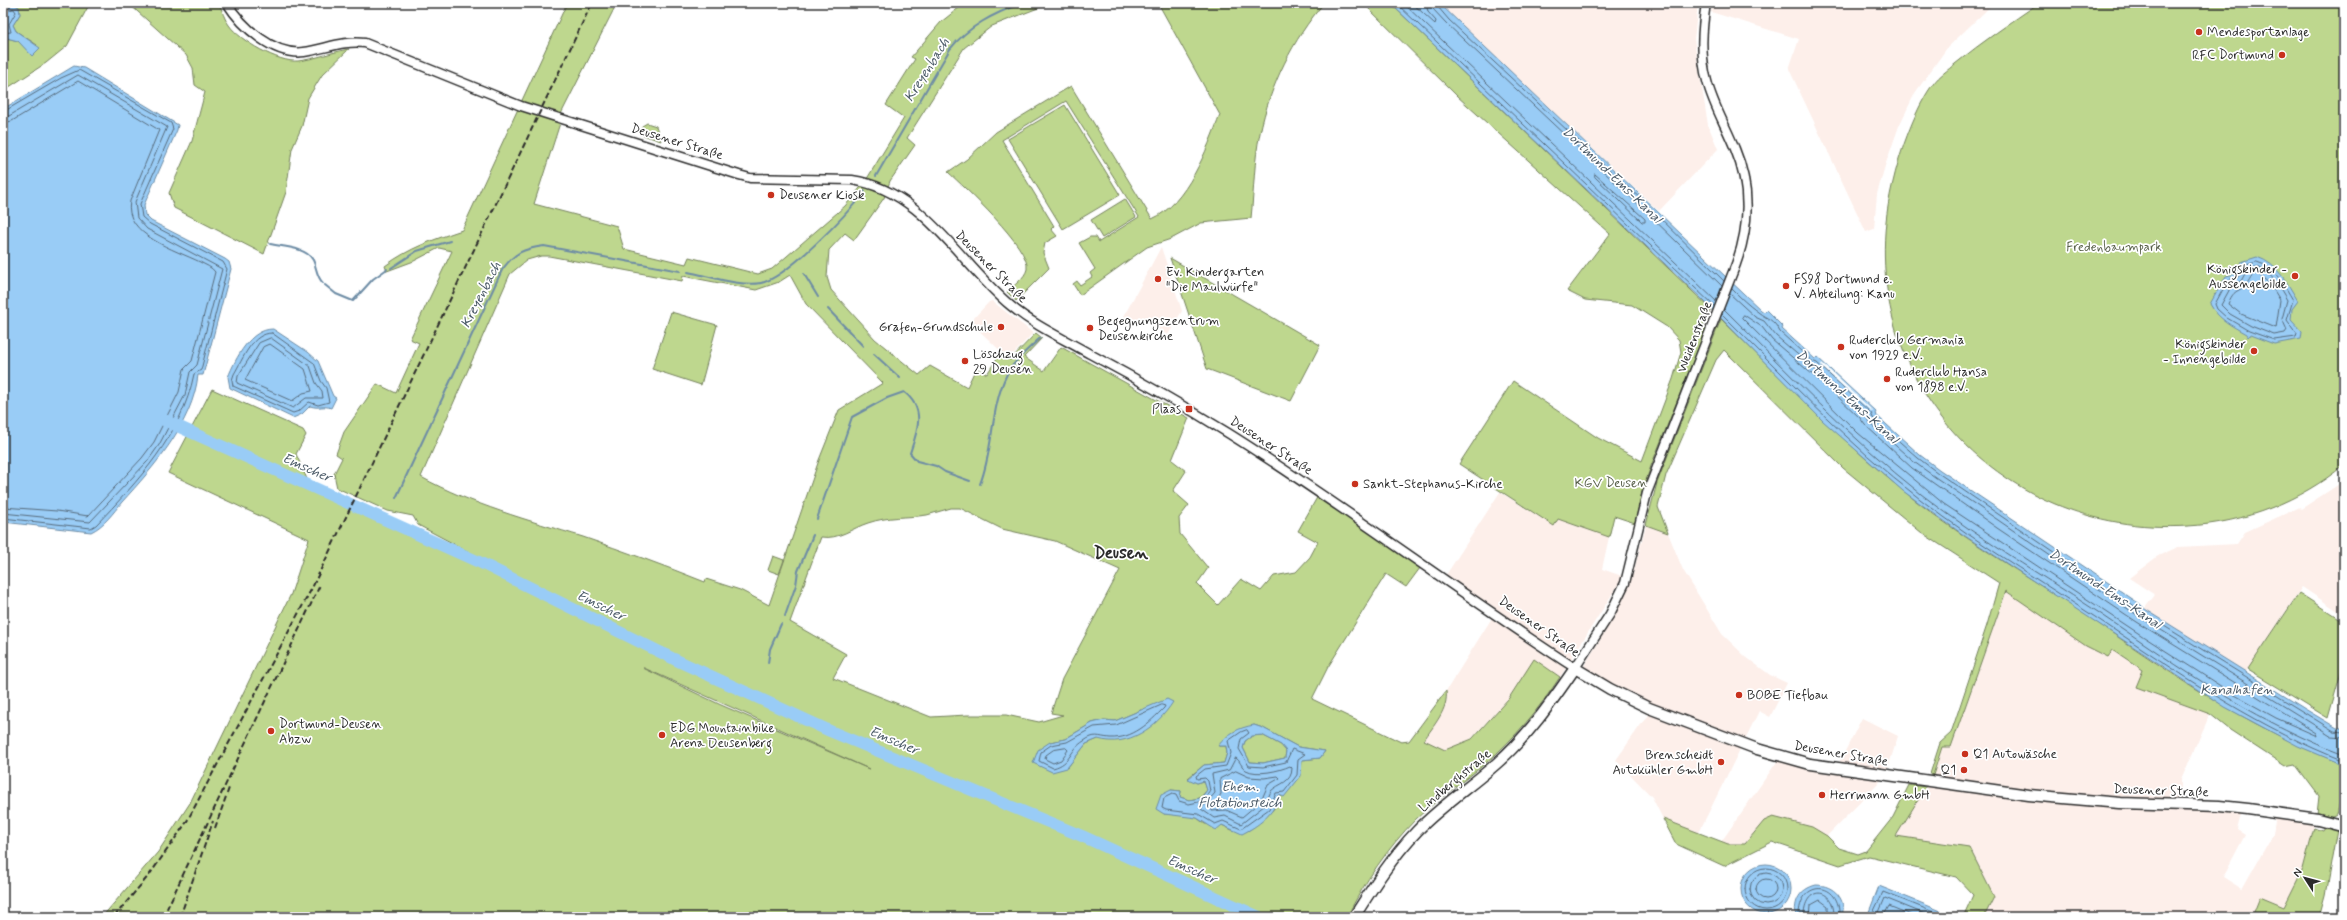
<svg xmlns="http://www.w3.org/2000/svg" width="2347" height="920" font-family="Mynerve,sans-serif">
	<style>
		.built { fill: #fdefea }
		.green { fill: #bed78e; stroke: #74815c; fill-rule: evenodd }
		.water { fill: #99ccf6; stroke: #6d8ca5; fill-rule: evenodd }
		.pier { fill: #fff }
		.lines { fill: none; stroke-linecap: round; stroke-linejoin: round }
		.shore { stroke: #576b7c; stroke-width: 1 }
		.stream { stroke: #6d8ca5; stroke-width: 2 }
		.river { stroke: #99ccf6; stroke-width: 12 }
		.minor-casing { stroke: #2b2b2b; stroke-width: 11 }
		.major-casing { stroke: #2b2b2b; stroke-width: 13 }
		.minor { stroke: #fff; stroke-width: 8 }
		.major { stroke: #fff; stroke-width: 10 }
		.rail { stroke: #2b2b2b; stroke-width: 2; stroke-dasharray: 6 3; stroke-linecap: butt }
		.poi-dot { fill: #c8321e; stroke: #fff; stroke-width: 1.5 }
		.labels { text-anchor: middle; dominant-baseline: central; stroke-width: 3.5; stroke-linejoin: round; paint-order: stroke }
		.poi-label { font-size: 13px; fill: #2b2b2b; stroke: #fff; text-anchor: start }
		.street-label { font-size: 13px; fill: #2b2b2b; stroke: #fff }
		.park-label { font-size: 13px; fill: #575f49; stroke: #fff }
		.water-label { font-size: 14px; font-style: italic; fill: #4c5b68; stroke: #fff }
		.district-label { font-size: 17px; font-weight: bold; fill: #2b2b2b; stroke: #fff }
	</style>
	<rect width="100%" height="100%" fill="#fff"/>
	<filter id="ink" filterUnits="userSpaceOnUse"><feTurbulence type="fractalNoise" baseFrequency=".025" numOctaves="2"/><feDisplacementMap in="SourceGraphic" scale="8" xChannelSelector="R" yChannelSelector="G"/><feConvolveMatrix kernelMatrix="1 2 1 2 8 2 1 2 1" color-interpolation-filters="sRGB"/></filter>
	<g filter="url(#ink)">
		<path class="built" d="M1437,3H1698L1694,39L1708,125L1718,149L1659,211Z
			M1714,3H1994L1947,48L1915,93L1899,126L1885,166L1877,194L1874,229L1866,232L1789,69L1799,39L1711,12Z
			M1161,247L1182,311L1168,335L1142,320L1139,324L1124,316Z
			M992,301L1033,333L1009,359L970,322L989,302Z
			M2344,481V615L2302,587L2246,672L2144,609L2155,595L2129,578L2158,556L2178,547L2237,544L2245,532L2300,507L2301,509Z
			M1500,492L1554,526L1558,519L1609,537L1602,569L1622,576L1621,580L1560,677L1534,659L1509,698L1471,739L1445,750L1424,740L1440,716L1447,699L1446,691L1495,613L1444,578Z
			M1646,525L1668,533L1683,570L1722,634L1746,657L1770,675L1787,683L1770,717L1759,711L1698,834L1663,819L1652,797L1616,760L1652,709L1581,671L1615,615L1633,574Z
			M2006,591L2061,629L2109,655L2113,650L2143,670L2137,687L2210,714L2181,780V797L2185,808L2242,810L2237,830L2245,835L2223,877L2242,889L2273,834L2276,815L2315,821L2303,869L2284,907L2260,897L2252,917H1984L1994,897L1969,847L1896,836L1933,775L1942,747L1958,727Z
			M1862,718L1898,736L1888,768L1879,783L1827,836L1812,827L1764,821L1745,844H1728L1721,842L1783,753L1810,762L1838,765Z"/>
		<path class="green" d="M3,3H90L67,46L46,63L3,91V37L18,41L28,50L37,45L16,31L13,25L20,14L15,5L3,7Z
			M128,3H219C222,10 224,19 229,25C240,41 279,63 298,61C315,59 332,52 349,49L322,75L308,98L302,126L292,149L286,192L264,254L174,208L169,193L192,141L205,92L195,85L193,68L186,55Z
			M567,3H617L559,118L561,120L534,204L617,226L624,249L686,264L689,257L758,274L772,269L845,206L865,182L904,118L886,105L915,59L911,57L941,22L965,3H1051L992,26L964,48L907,138L915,145L890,181L884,198L854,240L845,233L829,250L827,277L831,290L875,339L919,375L930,366L967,387L976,368L987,374L1001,352L1010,360L1036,333L1042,338L1024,357L1044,371L1061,347L1189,418L1172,460L1186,471L1173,491L1189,505L1179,518L1180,534L1208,568L1197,584L1218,605L1241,579L1261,591L1274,576L1296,572L1310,557L1318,542L1298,531L1319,494L1423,564L1406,587L1386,574L1328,667L1312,699L1401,742L1409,741L1446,691C1449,709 1433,726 1424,740L1445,750L1472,739L1509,698L1534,659L1560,677C1539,709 1515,738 1486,763C1463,782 1437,799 1415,820C1388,848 1364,882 1347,917H102L158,852L190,803L291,594L309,539L168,473L212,389L303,430L306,435L296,454L311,488L392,528L612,627L418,525L413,516L388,511L337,488L334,474L342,458L336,454L344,432L377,384L396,393L419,343L410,339L452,251L439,248L414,261L387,271L385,266C409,248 435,239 462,230ZM541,256H549L682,281L683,276L756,290L779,282L790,275L806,304L883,383L839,410L819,460L769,605L740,590L706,579L705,582C665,566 624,551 583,537C528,520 472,505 421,477L510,274L527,260ZM951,508H960L1002,529L1055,541L1120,570L1062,679L1051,713L1063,715L1039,722L1006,715H967L931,717L833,678L846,654L790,622L821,537C839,540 852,528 868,523C888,516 907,518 927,515C935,513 943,510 951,508ZM643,668H644L869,769L721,705ZM1141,710L1098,739L1086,744L1067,768L1050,742L1065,739L1092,723L1104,720L1115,721ZM1254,725L1263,728L1298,747L1325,751L1320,758L1302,760L1279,795L1277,804L1272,811L1249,830H1232L1222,825L1205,824L1197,818L1185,815L1164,814L1171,790L1181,791L1180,797L1189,800L1200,798L1207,790L1204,781L1197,783L1188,778L1204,765L1224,763L1227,753L1226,746H1219Z
			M1158,3H1324C1293,39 1270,86 1260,133C1254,160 1254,190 1251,218L1201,223L1171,239L1147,247L1080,295L1073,284L1077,281L1080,285L1092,277L1090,273L1095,269L1079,243L1090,237H1096L1099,242L1139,217L1066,101L1002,140L1054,226L1051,229L1057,236L1045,243L1043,253L1049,268L1016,301L1007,292C1013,286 1025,278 1027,269C1031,248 964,187 948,172L967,159L996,132L1071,86L1152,219C1187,204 1207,149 1220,115Z
			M1363,3H1390L1711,309L1703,325L1706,329L1651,466L1642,492L1635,523L1614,516L1609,537L1558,519L1554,526L1459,464L1513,381L1598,438L1642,461L1673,379L1681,352L1679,340L1667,327L1632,305L1585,300L1567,291L1610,234L1457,96Z
			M2039,3H2344V465C2300,501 2245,523 2188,526C1996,538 1844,369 1894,178C1900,152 1917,104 1934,83C1939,76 1948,70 1955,64C1982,42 2010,23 2039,3Z
			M1065,105L1120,195L1063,229L1008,139Z
			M647,123L656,126L661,141L640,134L642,126Z
			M1125,199L1136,217L1102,238L1091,220Z
			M1170,258L1320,345L1291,401L1207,369Z
			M671,312L717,325L701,385L652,369Z
			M1721,319C1785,381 1846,446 1916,501C1980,551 2052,590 2118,637C2189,686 2262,733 2343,764L2344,775L2340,784L2343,792L2337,814L2332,816L2317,814L2319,796L2295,764L2285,766L2230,730L2210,714L2136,687L2143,670L2113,650L2108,657L2086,646L2006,591L1951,747H1942L1933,775L1930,774L1940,743L1951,733L1987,625L1999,583L1922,533L1843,468L1724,350L1716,360L1666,475L1658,507L1668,533L1646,525L1657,483Z
			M773,556L784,560L779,574L768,570Z
			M2299,593L2344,622V662L2328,718L2248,669Z
			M1262,735L1281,745L1286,751L1285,758L1263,763L1250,762L1243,748L1245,741L1252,736Z
			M1909,785L1926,787L1896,836L1969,847L1994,897L1984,917H1963L1973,895L1956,877L1869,856L1840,865L1772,842L1724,866L1676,844L1663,819L1728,844H1745L1764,821L1773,817L1812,827L1827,836L1839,848L1858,854L1866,851L1893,817Z
			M2314,827L2322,830L2324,827L2337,829L2325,895L2319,917H2252L2260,897L2284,907L2303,869Z"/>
		<path class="water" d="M1390,3H1439L1726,277L1761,310L1764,312L1766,310L1783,327L1782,329L1815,359L1817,357L1876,412L1875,414L1920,455L1940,470L2140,604L2145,609L2305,709L2337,728H2344V765L2298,746L2225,707L1965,536L1903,491L1823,421L1703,300Z
			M15,5L19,7L20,14L13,25L16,31L40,48L32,56L18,41L3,37V7Z
			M74,66L84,68L178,125L177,130L144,205L145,215L151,221L225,259L229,262L231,269L203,375H198C193,423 153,468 122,502C113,513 104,526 91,532L3,522V109Z
			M2257,257C2278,264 2287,283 2298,301L2292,309L2291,320L2302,332L2301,339L2274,344L2250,335L2248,337L2246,334C2232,326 2218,319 2210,304L2226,276L2235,274L2241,262Z
			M273,329L308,352L318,361L333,396L336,398L331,408C324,405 319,409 310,406L302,414L293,418L230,388L228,377C236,358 250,329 273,329Z
			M1167,699L1173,702C1157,727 1128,748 1098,739L1086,744L1067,768L1052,772L1033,763L1038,750L1050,742L1065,739L1092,723L1104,720L1115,721Z
			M1254,725L1263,728L1298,747L1325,751L1320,758L1302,760L1301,776L1284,797L1279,795C1275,814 1258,826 1242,834L1222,825L1216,830L1197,818L1164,814L1156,809L1161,795L1171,790L1181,791L1180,797L1189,800L1201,798L1207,790L1204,781L1197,783L1188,779L1204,765L1224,763L1227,753L1226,746H1218C1228,733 1238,728 1254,725ZM1262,735L1281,745L1286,751L1285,758L1263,763L1250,762L1243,748L1245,741L1252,736Z
			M1741 889a25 25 0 1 1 50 0a25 25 0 1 1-50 0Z
			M1816,885C1834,885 1847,899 1842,917H1796C1793,901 1800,889 1816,885Z
			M1879,886L1951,915L1950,917H1867Z"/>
		<path class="pier" d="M1822,363L1873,411L1872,412L1825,370L1821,365Z"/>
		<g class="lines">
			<path class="shore" d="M1396,3L1714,306
				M1403,3L1716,301
				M1412,3L1435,24L1436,21L1428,12L1426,3
				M1432,3L1433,9L1446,23L1639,205L1722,286
				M1437,3L1438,7L1449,20L1643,201L1724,281
				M3,11L14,9L16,12L9,24L11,32L3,33
				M3,112L61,78L79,70L171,123L173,129L140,204L142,217L150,224L223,262L227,269L201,370L194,374C182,435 138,481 96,525L91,528L3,518
				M3,117L9,116L78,75L167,127L135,202L137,218L147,229L222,269L197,365L190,372L185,395L159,445L147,462L90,522L3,513
				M3,123L12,121L78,81L159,130L130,201C123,235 176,250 200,262C205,265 212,267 215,272L192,361L184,369L179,392L154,442L142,458L88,516L57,511L3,507
				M1595,174L1645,219V222H1642L1595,177Z
				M2257,262C2275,267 2284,285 2293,300L2287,320L2297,334L2296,337L2274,340L2249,331L2227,318L2217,309L2215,304L2228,280L2238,277L2244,266Z
				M2257,267C2271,271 2280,288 2287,300L2282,319L2287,330L2285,333L2274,335L2251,326L2230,314L2221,305L2232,285L2241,281L2247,270Z
				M2257,273L2270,284L2280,300L2276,328L2241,314L2228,304C2234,289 2237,293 2246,285C2250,280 2250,275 2257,273Z
				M1732,289C1740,297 1748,305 1758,312C1768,320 1773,318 1780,332L1812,361L1817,363L1871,413L1873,418L1918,458L1938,473L2143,613L2334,731L2344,732
				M1730,294L1755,317L1764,321L1776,336L1838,389L1866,415L1869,422L1914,462L1935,477L2140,617L2332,736L2344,737
				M1724,309C1788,372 1850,438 1921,494C1985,544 2057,583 2123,629C2193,677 2264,725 2344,755
				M1722,314C1786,377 1848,444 1920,499C1983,548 2053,588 2119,633C2191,681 2262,729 2344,761
				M1744,315L1762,327L1772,340L1833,392L1860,418L1865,425L1912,468L1997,528L2137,622L2316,733L2317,736L2276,718L2233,694L2144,637L1944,504L1858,433L1742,318Z
				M272,333L314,363L321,381L326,388L329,402L318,405L309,402L299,411L293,413L233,386L232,380L234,374C243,359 252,333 272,333Z
				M271,338L310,366L316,383L322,391L323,398H306L293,408L237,383L238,376L259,343Z
				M270,344L305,369L312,391L303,393L292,401L245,380L263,347Z
				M1162,705L1165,706L1164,708C1149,723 1133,739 1110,738C1098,737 1095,733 1084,741C1069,750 1072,763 1053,768L1039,761L1041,752L1051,745L1067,742L1094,727L1116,725Z
				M1247,730L1249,733L1241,739L1239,749L1249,766L1263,767L1286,762L1292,749L1305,754L1298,759L1297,775L1284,792L1276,793L1269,809L1241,829L1223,821L1215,824L1198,814L1166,810L1162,808L1164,798L1172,794L1176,795L1179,801L1189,804L1203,801L1210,791L1208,781L1205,778L1197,779L1196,776L1205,769L1226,766L1231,753L1228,741L1241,732Z
				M1066,748L1068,750L1061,760L1053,763L1045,759L1046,755L1053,750Z
				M1236,758C1240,760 1241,767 1246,770C1257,776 1279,771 1290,766L1292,768C1292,783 1279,783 1271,791L1265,805L1241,824L1225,816L1214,818L1201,809L1215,793L1212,774L1229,770Z
				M1236,771L1249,777L1264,778L1278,776L1280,778L1268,785L1261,801L1242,817L1226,810L1212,811V808L1221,794L1220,779Z
				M1745 889a21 21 0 1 1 42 0a21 21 0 1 1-42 0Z
				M1750 889a16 16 0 1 1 32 0a16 16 0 1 1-32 0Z
				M1756 889a10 10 0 1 1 20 0a10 10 0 1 1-20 0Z
				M1799,917C1798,878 1842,880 1839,917
				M1804,917C1803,885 1835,885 1834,917
				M1810,917L1811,905L1820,900L1828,906V917
				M1871,917L1883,892L1946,917
				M1877,917L1885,898L1932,917
				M1883,917L1889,906L1916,917"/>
			<path class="stream" d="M876,176L950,49C969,26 993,14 1022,3
				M270,244C283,247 306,247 313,260C317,268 316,276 323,283
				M391,268L417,251L450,241
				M688,272C709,276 741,287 761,283C788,277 847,214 865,191
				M804,274L818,297
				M325,285L336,294L353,301L373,279L387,269
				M828,309L863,346
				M874,354L900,378
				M980,484C994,449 990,408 1007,374C1013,361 1030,348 1040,338
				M396,498L502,270C515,252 523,249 544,246L680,271
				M817,519L852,417L887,398L904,392C926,409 918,430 910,453L917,461L936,466L945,472L970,481
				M785,616L796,585L798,571L813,535
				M768,663L770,649L781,624"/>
			<path class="river" d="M164,420L479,562L674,659L830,731L1082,836L1259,917"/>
			<defs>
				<path id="minor" d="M227,3C242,27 274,56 304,52C325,49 344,40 365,43L521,106L739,175L750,178L852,180C923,190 960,264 1011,306C1035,326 1064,339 1090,354C1137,379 1183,405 1228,433C1346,507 1457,592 1575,668L1610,614L1625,583L1647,493L1736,264C1750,225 1751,187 1735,149C1726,126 1713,105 1707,81C1700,55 1702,29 1706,3"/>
				<path id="major" d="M1354,917C1373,887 1392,857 1417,831C1441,806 1470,787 1496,764C1528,736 1551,703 1575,668L1610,689L1649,708L1757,749L1810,764L2029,795L2120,803L2220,806L2248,809L2318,819L2344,826"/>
			</defs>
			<use href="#minor" class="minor-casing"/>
			<use href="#major" class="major-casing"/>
			<use href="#minor" class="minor"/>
			<use href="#major" class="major"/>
			<path class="rail" d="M215,828L229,788
				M114,917L150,874L186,823L312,588L592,3
				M163,917L320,585
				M180,917L213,821"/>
		</g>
	</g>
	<g class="poi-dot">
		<circle cx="2199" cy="32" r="4"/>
		<circle cx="2282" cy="55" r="4"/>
		<circle cx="771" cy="195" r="4"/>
		<circle cx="2295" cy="276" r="4"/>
		<circle cx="1158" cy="279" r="4"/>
		<circle cx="1786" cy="286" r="4"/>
		<circle cx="1001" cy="327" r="4"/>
		<circle cx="1090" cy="328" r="4"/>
		<circle cx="1841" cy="347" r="4"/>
		<circle cx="2254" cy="351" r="4"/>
		<circle cx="965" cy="361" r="4"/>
		<circle cx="1887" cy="379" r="4"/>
		<rect x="1185" y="405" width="8" height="8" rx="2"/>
		<circle cx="1355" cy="484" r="4"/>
		<circle cx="1739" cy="695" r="4"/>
		<circle cx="271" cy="731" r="4"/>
		<circle cx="662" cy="735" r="4"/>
		<circle cx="1965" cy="754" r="4"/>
		<circle cx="1721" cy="762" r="4"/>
		<circle cx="1964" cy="770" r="4"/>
		<circle cx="1822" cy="795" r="4"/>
	</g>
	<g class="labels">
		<g class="poi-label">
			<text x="2207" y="32">Mendesportanlage</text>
			<text x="2274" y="55" text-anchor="end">RFC Dortmund</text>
			<text x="779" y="195">Deusener Kiosk</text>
			<text x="2287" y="269" text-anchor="end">Königskinder -<tspan x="2287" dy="15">Aussengebilde</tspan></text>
			<text x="1166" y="272">Ev. Kindergarten<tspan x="1166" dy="15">"Die Maulwürfe"</tspan></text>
			<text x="1794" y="279">FS98 Dortmund e.<tspan x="1794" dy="15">V. Abteilung: Kanu</tspan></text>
			<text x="1098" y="321">Begegnungszentrum<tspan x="1098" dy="15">Deusenkirche</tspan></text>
			<text x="993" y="327" text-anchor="end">Grafen-Grundschule</text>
			<text x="1849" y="340">Ruderclub Germania<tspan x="1849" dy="15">von 1929 e.V.</tspan></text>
			<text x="2246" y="344" text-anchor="end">Königskinder<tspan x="2246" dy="15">- Innengebilde</tspan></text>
			<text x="973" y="354">Löschzug<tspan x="973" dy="15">29 Deusen</tspan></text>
			<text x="1895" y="372">Ruderclub Hansa<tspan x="1895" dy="15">von 1898 e.V.</tspan></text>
			<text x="1181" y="409" text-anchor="end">Plaas</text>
			<text x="1363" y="484">Sankt-Stephanus-Kirche</text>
			<text x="1747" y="695">BOBE Tiefbau</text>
			<text x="279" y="724">Dortmund-Deusen<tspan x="279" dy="15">Abzw</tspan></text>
			<text x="670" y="728">EDG Mountainbike<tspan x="670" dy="15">Arena Deusenberg</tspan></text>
			<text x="1973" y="754">Q1 Autowäsche</text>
			<text x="1713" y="755" text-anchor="end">Brenscheidt<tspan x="1713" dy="15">Autokühler GmbH</tspan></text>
			<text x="1956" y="770" text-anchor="end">Q1</text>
			<text x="1830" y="795">Herrmann GmbH</text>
		</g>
		<g class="street-label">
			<text transform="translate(677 142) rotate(17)">Deusener Straße</text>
			<text transform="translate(991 267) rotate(45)">Deusener Straße</text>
			<text transform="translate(1695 337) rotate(-69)">Weidenstraße</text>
			<text transform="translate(1271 446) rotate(33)">Deusener Straße</text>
			<text transform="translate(1539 627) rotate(35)">Deusener Straße</text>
			<text transform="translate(1841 754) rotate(10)">Deusener Straße</text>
			<text transform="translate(1455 781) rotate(-40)">Lindberghstraße</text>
			<text transform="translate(2161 791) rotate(2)">Deusener Straße</text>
		</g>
		<g class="park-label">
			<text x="2114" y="247">Fredenbaumpark</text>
			<text x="1611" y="483">KGV Deusen</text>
		</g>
		<g class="water-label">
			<text transform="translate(927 70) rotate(-58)">Kreyenbach</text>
			<text transform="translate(1612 175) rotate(44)">Dortmund-Ems-Kanal</text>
			<text transform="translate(481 295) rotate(-63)">Kreyenbach</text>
			<text transform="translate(1847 397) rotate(42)">Dortmund-Ems-Kanal</text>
			<text transform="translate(307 468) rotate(24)">Emscher</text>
			<text transform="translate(2105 589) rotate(34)">Dortmund-Ems-Kanal</text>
			<text transform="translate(601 606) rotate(26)">Emscher</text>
			<text x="2237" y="690">Kanalhafen</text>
			<text transform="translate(894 741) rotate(23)">Emscher</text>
			<text x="1240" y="787">Ehem.<tspan x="1240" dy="16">Flotationsteich</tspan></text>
			<text transform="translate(1192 870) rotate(24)">Emscher</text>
		</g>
		<g class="district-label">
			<text x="1121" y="553">Deusen</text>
		</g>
	</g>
	<rect width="2347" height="920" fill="none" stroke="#fff" stroke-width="16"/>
	<rect x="8" y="8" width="2331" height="904" fill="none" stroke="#2b2b2b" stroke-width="1.5" filter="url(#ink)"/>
	<g transform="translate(2305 878) rotate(306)" stroke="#ffffff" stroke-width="3" paint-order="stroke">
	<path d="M0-3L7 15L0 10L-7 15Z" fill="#2b2b2b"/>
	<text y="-6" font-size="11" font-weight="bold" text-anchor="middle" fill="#2b2b2b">N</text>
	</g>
</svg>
